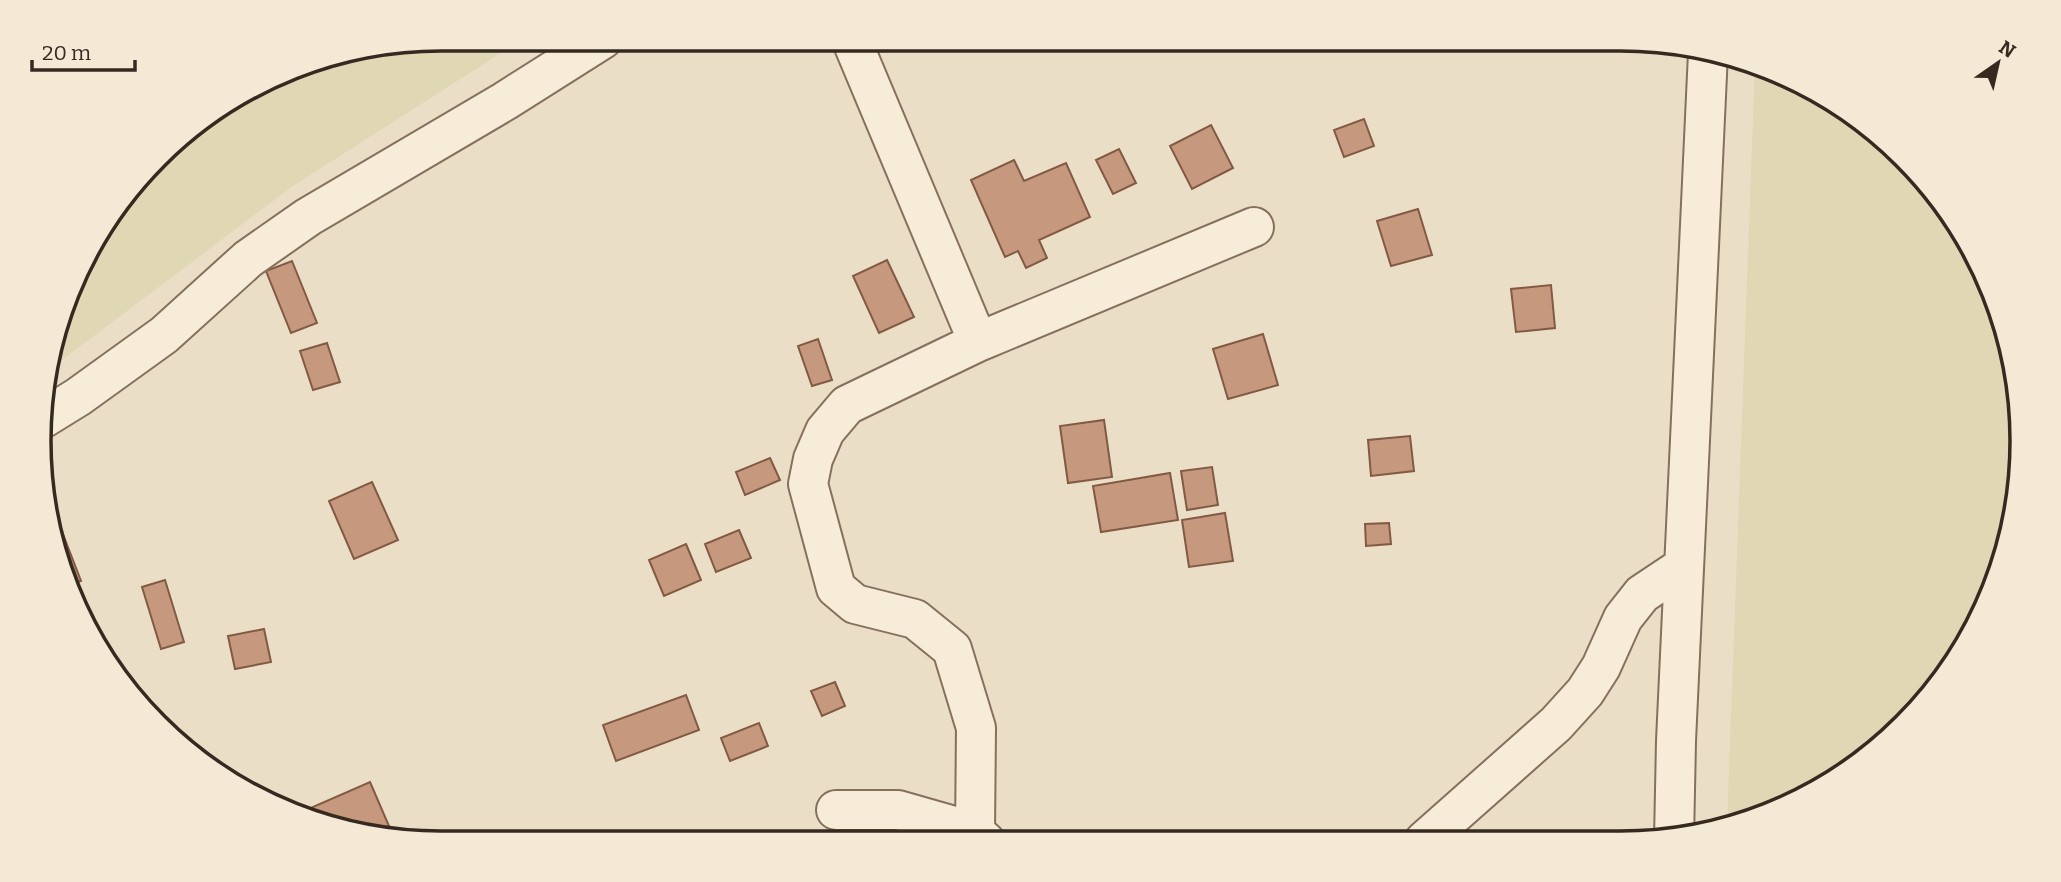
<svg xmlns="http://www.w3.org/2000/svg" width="2061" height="882" font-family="Bitter,serif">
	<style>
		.farmland { fill: #e0d7b4 }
		.building { fill: #c6997e; stroke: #825a44; stroke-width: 2 }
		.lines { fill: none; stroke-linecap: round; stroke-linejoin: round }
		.minor-casing { stroke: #85705d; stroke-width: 42 }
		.minor { stroke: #f6ecd8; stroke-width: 38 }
		.rim { fill: none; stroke: #362a20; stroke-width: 3.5 }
	</style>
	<rect width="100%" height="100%" fill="#ebdec6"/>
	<path class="farmland" d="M441,39H523L293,186L46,372V363L93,239L176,138L311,60Z
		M1755,63L1886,139L1981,263L2022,415L2001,571L1954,665L1865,760L1774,813L1727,826Z"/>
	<path class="building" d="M1364,119L1374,146L1344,157L1334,130Z
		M1211,125L1233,168L1192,189L1170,146Z
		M1119,149L1136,183L1113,194L1096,160Z
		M1014,160L1024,181L1066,163L1090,217L1039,240L1047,258L1026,268L1018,251L1005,257L971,180Z
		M1418,209L1432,255L1391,266L1377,221Z
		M887,260L914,317L879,333L853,276Z
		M292,261L317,323L291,333L266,271Z
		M1551,285L1555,328L1516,332L1511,289Z
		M1263,334L1278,385L1228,399L1213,349Z
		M818,339L832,380L812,386L798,346Z
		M327,343L340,382L313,390L300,351Z
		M1104,420L1112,477L1068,483L1060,426Z
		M1410,436L1414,471L1371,476L1368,440Z
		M770,458L780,480L745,495L736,472Z
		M1212,467L1218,505L1187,510L1181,471Z
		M1170,473L1178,520L1101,532L1093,486Z
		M372,482L398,540L354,559L329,501Z
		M1225,513L1233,561L1189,567L1182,520Z
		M1389,523L1391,544L1366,546L1365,524Z
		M61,529L81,581L73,584L55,531Z
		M739,530L751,558L716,572L705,544Z
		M686,544L701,580L664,596L649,560Z
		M165,580L184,642L161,649L142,587Z
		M264,629L271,662L235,669L228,636Z
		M835,682L845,706L822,716L811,691Z
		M686,695L699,730L616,761L603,725Z
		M759,723L768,746L730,761L721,738Z
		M370,782L392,833L388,835L311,822L306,810Z"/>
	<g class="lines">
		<defs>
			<path id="minor" d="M851,39L978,342
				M44,418L78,397L164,335L248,259L308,217L505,101L603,39
				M836,810H898L975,832L986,842
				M975,832L976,728L952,649L915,619L855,604L836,588L808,484L813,459L825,431L847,405L978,342L1254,227
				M1674,840L1676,741L1708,53
				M1424,841L1556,724L1585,692L1601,667L1623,618L1642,594L1684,566"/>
		</defs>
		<use href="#minor" class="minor-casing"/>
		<use href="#minor" class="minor"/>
	</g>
	<path d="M0 0H2061V882H0ZM441 51H1620A390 390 0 0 1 2010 441V441A390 390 0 0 1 1620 831H441A390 390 0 0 1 51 441V441A390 390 0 0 1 441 51Z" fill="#f3e9d5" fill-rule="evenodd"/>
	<path class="rim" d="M441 51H1620A390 390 0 0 1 2010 441V441A390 390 0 0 1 1620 831H441A390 390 0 0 1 51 441V441A390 390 0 0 1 441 51Z"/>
	<g transform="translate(1998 63) rotate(34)" stroke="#f3e9d5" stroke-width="5" paint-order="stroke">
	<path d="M0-5L12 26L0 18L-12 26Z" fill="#362a20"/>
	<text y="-10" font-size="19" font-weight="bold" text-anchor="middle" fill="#362a20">N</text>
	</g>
	<path d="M32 60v10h103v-10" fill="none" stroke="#362a20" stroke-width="3.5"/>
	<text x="42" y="60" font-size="21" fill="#362a20" stroke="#f3e9d5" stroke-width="5" paint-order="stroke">20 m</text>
</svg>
